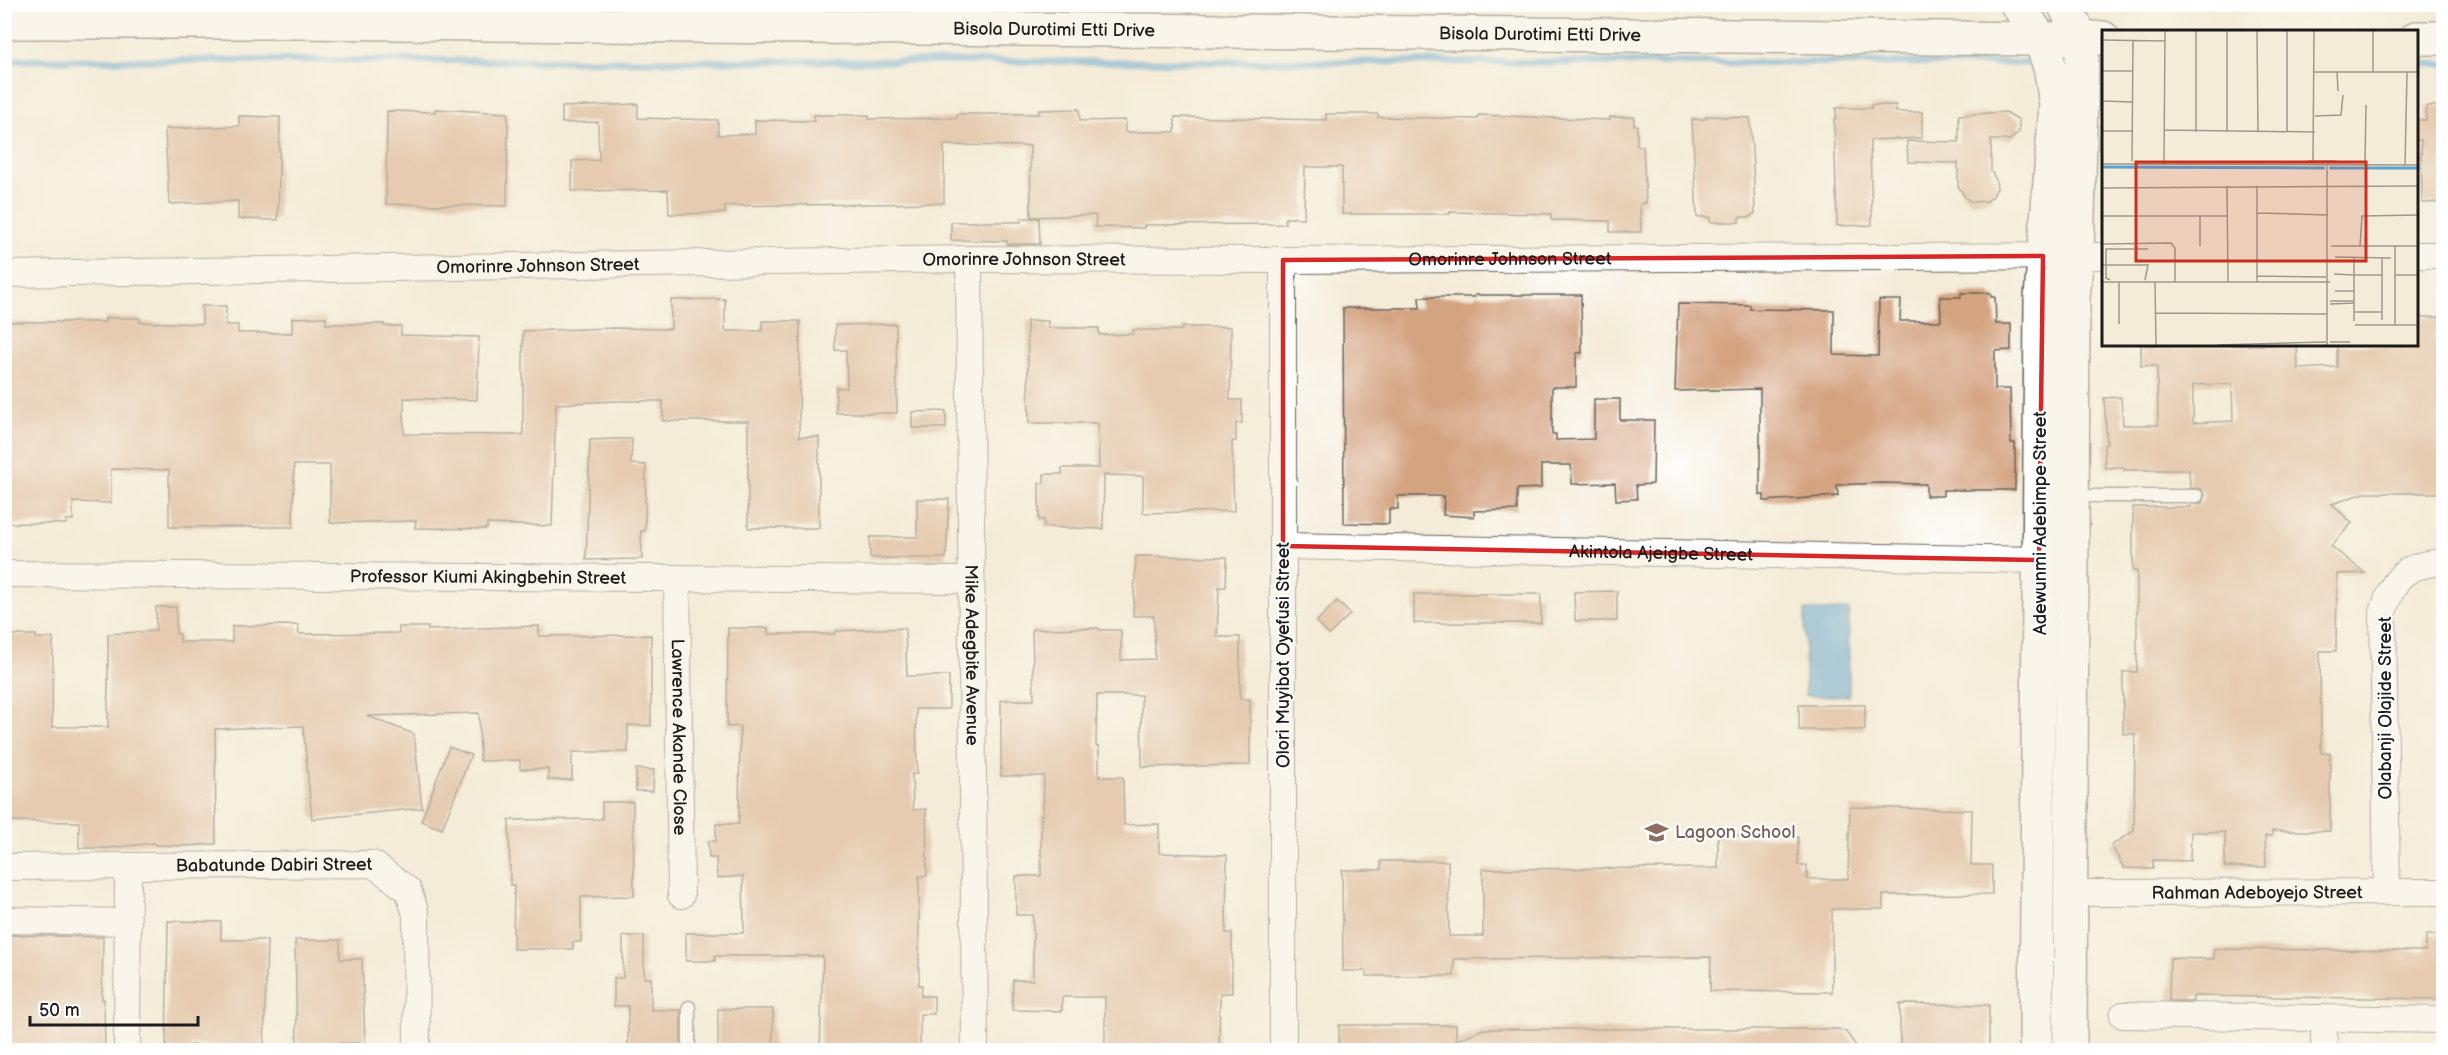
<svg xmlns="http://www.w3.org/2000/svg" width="2448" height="1055" font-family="'Balsamiq Sans',sans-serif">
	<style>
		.water { fill: #5aa2d1; stroke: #3b5f76; stroke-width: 1.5 }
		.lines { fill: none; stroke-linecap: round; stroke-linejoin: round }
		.stream { stroke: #5aa2d1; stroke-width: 7 }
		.building { fill: #d4a380; fill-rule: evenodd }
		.lane-casing { stroke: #68655e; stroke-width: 15 }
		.street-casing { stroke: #68655e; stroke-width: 28 }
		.secondary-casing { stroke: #68655e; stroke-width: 36 }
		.lane { stroke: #fff; stroke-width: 12 }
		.street { stroke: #fff; stroke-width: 26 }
		.secondary { stroke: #fff; stroke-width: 33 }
		.marked { fill: none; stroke: #d62828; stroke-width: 4.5; stroke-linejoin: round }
		.labels { text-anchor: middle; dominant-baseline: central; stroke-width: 4.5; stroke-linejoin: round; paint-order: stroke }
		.street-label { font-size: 18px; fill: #1c1c1c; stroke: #fff }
		.education-label { font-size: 18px; fill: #785e54; stroke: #fff; text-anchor: start }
		.inset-river { fill: none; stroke: #5aa2d1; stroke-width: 3 }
		.inset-road { fill: none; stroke: #9e998d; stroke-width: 1.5 }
		.view { fill: #c8321e; fill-opacity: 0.15; stroke: #c8321e; stroke-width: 3 }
		.inset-edge { fill: none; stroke: #1c1c1c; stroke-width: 3 }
	</style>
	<rect width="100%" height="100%" fill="#fff"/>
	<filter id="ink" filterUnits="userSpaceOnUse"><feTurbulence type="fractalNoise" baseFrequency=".0167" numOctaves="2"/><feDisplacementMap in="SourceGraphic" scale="12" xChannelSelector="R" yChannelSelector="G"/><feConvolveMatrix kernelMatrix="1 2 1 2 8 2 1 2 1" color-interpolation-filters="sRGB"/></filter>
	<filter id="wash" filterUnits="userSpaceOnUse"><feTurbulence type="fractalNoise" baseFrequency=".008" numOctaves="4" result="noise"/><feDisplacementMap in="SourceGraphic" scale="24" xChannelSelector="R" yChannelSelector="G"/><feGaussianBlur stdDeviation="1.35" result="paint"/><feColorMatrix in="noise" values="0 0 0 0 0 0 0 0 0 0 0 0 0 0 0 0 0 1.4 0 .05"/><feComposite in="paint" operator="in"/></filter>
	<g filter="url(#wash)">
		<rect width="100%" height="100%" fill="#f4ecd8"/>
		<path class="water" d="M1805,610H1849V696H1805Z"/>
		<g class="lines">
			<path class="stream" d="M4,60L2040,63
				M2416,64H2444"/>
		</g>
		<g id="blocks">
			<path class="building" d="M638,104V118L718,120V135L755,134V120L814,121V115H869V119L957,118V114H1039V110L1079,109L1080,121L1125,120V132H1175V117L1326,120V114H1378V117L1478,119V115L1610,120V117H1634V125H1637V146H1643L1646,203H1641L1640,206L1641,232H1610V221L1551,220V214L1450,212V214H1342V167H1305L1304,218H1285V224L1144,225V228L1095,227L1096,215L1031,217L1030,146L944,145V203L725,206V213L669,214L668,190L572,191V161L599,160L598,122L562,123V107Z
				M1871,105H1896V112H1922V138L1870,140L1872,225L1837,226L1834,119H1836V108H1871Z
				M2426,106H2444V202L2422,203L2421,140H2416V120H2426Z
				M435,109L508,113L507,206L386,204L387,111L435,112Z
				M2006,112L2019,120V132L2010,140H1991V171L1996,180L1997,188L1993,196L1987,201L1971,202L1965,197L1958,186V163L1908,162L1907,141L1959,142V115Z
				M239,116L280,117L278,220L238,219V201L169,204L165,129L239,126Z
				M1706,116L1750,118L1754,184L1755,214H1752V217H1739V222H1710V217H1697L1692,119H1706Z
				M1021,218H1039L1040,244H1007V241L951,240V222H1021Z
				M1961,293H1991V297H1995L1996,324H2011V350L1995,351V389H2010L2011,443H2015V490H1943V496H1926V484L1879,483L1837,485L1838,496L1764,501V495H1760V389L1675,391L1678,304L1750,305V309L1834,310V355L1878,356L1879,300H1901L1900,321H1941L1940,297H1961Z
				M1475,295H1581L1582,353H1576V387H1552V434H1556V440L1594,439V399H1620V420H1654L1653,484L1636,485L1637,499L1616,500L1615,483L1572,484L1571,465H1541V488L1517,489V510L1474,511V517L1443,515L1444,496H1398V509H1389V524L1344,523L1343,308H1420L1419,297H1475Z
				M725,299V331H762V321H800L799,437H819V528H748V421H663V401H615L556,404L552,526L487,524V529L415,528L416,521L330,523V465H294L293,527H169V470L111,469V503L73,502V520H66V524L6,523L8,410H4V322H105V318H140V322L202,324V306H226V325H238V333H292V318L326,317V324H384V326H401V335L479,337L477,400L404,398V434L507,435H523V331L614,328L671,329V300Z
				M2418,317H2444V493H2364L2332,504L2352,523L2331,546L2365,573L2337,574L2336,651H2320L2321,753H2330V831H2272V836H2265L2266,867H2225V832H2191L2190,861L2153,860V869L2124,868L2111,845L2134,831L2135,734H2123V672H2137V571H2133V507H2191V504L2202,503L2205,495L2201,489L2190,488L2189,470H2124V467L2105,468L2104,444H2107L2104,398L2121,397L2123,425H2158L2157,366H2141V345H2297L2298,369L2337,367V345H2416ZM2232,384L2233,421L2193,423V385Z
				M1027,321H1048V328H1099V335L1133,334V330H1182V327H1231L1230,400H1242V423H1236V441H1232L1234,511L1143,513V476L1104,475L1103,529L1044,527V520H1039V483H1044V474H1062V468H1099L1098,423H1029Z
				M896,324L897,413H836V388H847L846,350H835V325Z
				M946,411V428H912V412Z
				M613,439H632L631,464L646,465L645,531H641L642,559L586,560L590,440Z
				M917,499H949L946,558H870V537H917Z
				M1136,556L1227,557L1226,587H1219L1217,637H1240V699H1250V765L1142,767L1141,695H1097L1096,747H1099V777H1123L1124,825L1159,824V853L1227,855L1226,933H1232V993H1220L1219,1050H1105V997H1062V1011L1012,1010L1013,980H1033V915H1016V876H1041V815H1043L1044,776H1001V700H1034L1032,629L1099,628V630H1121V660L1155,659L1154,616H1133Z
				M1617,591V621H1575L1574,592Z
				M1414,594H1541V623H1414Z
				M1337,601L1350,614L1329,635L1316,622Z
				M156,607H176V634H180V642H232V626L298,625L299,634L399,633V627H428V630L539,626V636L651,635V726L628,725V752H572V780H548V769H520V760L480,761L479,713L367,716L414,734L422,808L312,819L303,726L215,729L216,844L186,846L155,845V843L109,848H79V822L4,821V635H36V638H53L52,727H108V634L156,631Z
				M728,628H768V634H835V631L905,628L907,676H949V709H916L917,774H912L913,810L926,809L927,876H919V985H922L921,996H934V1014H920V1050L820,1049L823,956H715V961H686V933H743L744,928L743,876L717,878L716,858H709L708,841H716V824H739L740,726L727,727Z
				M1799,705H1865V730H1799Z
				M449,747L471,755L442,829L421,821Z
				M636,769L654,770L653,791H636Z
				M602,802H633L634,896L581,897V942H573V949H513L514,885H510L509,820L602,819Z
				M1850,807L1972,810L1971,865H1992V894L1883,895V909H1832V992L1710,991L1711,957L1454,959V976H1366V971H1343L1342,870H1381V861H1448L1449,936H1483V869L1718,868V836L1798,837V865H1807V879H1848Z
				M168,921L221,922V940H267L264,1050H228V1046L191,1045V1050H166Z
				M4,935L103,937L102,999H104L105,1049L4,1050Z
				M2426,935H2444V999L2193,996V1001H2169L2170,958L2214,959V949L2426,951Z
				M623,936H644V978H651V1010H681V1050H628V1006H614V978H623Z
				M295,940H340V959H362L365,1043L297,1044Z
				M1900,1004L1989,1005V1049H1900Z
				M718,1009H773V1050H718Z
				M1339,1025H1456V1040L1484,1029H1839L1846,1032L1859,1050H1339Z"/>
		</g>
	</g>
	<g filter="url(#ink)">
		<use href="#blocks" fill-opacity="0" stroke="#68655e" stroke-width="1.5"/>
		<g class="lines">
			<defs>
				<path id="lane" d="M2074,496H2197
					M689,1050V1007"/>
				<g id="street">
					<path d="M2416,255H2444"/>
					<path id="s1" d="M969,259L975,1050"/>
					<path d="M1283,260V1050"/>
					<path id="s2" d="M4,274L969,259L1283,260L2103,256"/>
					<path id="s3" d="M1283,546L2039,560"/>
					<path id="s4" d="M4,574L971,580"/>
					<path id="s5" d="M677,578L681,895"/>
					<path id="s6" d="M4,867L373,864L408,890L416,914L417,1050"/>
					<path d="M2387,892L2383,613C2394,576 2404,565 2444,562"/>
					<path id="s7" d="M2071,893L2444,892"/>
					<path d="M4,920L128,922"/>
					<path d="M2123,1015L2444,1020"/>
					<path d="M2324,1018V1050"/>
					<path d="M127,1050L128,866"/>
				</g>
				<g id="secondary">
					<path d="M2017,4L2041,39L2051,71L2056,105L2041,298L2036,1050"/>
					<path d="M2064,4L2081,38L2082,57L2077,256L2073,298L2070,1050"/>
					<path id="s8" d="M4,22H294L2041,39L2103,38"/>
					<path d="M2416,38H2444"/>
				</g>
			</defs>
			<use href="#lane" class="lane-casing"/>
			<use href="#street" class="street-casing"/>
			<use href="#secondary" class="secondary-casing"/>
			<use href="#lane" class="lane"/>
			<use href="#street" class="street"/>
			<use href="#secondary" class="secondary"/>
		</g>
	</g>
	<path d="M0 0H2448V1055H0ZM2043,256L2039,560L1283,546V260Z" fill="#f4ecd8" fill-opacity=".55" fill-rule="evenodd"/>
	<path class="marked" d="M2043,256L2039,560L1283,546V260Z"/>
	<defs>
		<symbol id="school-bare" viewBox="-9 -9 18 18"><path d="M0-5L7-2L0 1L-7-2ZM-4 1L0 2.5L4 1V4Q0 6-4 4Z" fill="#8d6e63" stroke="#fff" stroke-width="2.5" paint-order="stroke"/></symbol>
	</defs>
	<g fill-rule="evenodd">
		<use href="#school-bare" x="1640" y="816" width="33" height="33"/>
	</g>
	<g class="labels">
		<g class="street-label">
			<text stroke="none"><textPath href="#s8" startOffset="1050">Bisola Durotimi Etti Drive</textPath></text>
			<text stroke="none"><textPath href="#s8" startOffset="1536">Bisola Durotimi Etti Drive</textPath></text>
			<text stroke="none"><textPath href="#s2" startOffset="1506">Omorinre Johnson Street</textPath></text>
			<text stroke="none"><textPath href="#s2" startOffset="1020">Omorinre Johnson Street</textPath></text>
			<text stroke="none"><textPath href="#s2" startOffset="534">Omorinre Johnson Street</textPath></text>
			<text transform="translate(2040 523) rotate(-90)">Adewunmi Adebimpe Street</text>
			<text stroke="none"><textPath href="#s3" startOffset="378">Akintola Ajeigbe Street</textPath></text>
			<text stroke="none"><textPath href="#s4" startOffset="484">Professor Kiumi Akingbehin Street</textPath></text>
			<text stroke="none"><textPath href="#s1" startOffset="396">Mike Adegbite Avenue</textPath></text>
			<text transform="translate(1283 655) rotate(-90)">Olori Muyibat Oyefusi Street</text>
			<text transform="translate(2385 708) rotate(-90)">Olabanji Olajide Street</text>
			<text stroke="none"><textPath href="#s5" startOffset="159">Lawrence Akande Close</textPath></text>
			<text stroke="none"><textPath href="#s6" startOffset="270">Babatunde Dabiri Street</textPath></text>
			<text stroke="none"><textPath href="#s7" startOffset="186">Rahman Adeboyejo Street</textPath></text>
		</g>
		<g class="education-label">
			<text x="1675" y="832">Lagoon School</text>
		</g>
	</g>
	<g transform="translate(2102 30)">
		<rect width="316" height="316" fill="#f4ecd8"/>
		<path class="inset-river" d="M0,137L223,138M227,138H317"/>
		<path class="inset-road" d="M94,1V102M155,1L156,102M271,1V42M0,10L63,11M0,41H31M212,42H317M235,42L236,61M0,71L31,72M213,86L239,85L241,65M63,100L213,102M0,101H31M125,102V1M185,102V1M30,131L31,11M206,131H235M211,131L212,1M263,131L264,75M0,134L317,135M62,134L63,1M225,134V315M303,136L305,42M125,156L126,252M155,156V252M0,158L317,156M155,183L226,185M0,186H125M98,186V216M0,214L69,213L73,218V252M229,216H317M258,216L260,186L317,185M293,216V295M233,227L289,228M252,228V291M280,228V290M0,235H46L43,250M232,244L252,245M252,245H280M293,245H317M155,246L224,247M8,250L4,248V219H46M0,252H228M17,252V294M53,252L54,315M233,261H252M228,271H252M228,274L252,273M252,282H280M53,283L225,284M253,295H317M228,312H248M116,315L224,312"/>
		<path class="view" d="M34,132H264V231H34Z"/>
		<rect width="316" height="316" class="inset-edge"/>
	</g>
	<rect width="2448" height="1055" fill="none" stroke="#fff" stroke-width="24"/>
	<path d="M30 1016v9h168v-9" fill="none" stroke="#1c1c1c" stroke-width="3"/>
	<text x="39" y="1016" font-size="18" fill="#1c1c1c" stroke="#ffffff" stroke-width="4.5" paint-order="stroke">50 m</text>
</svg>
